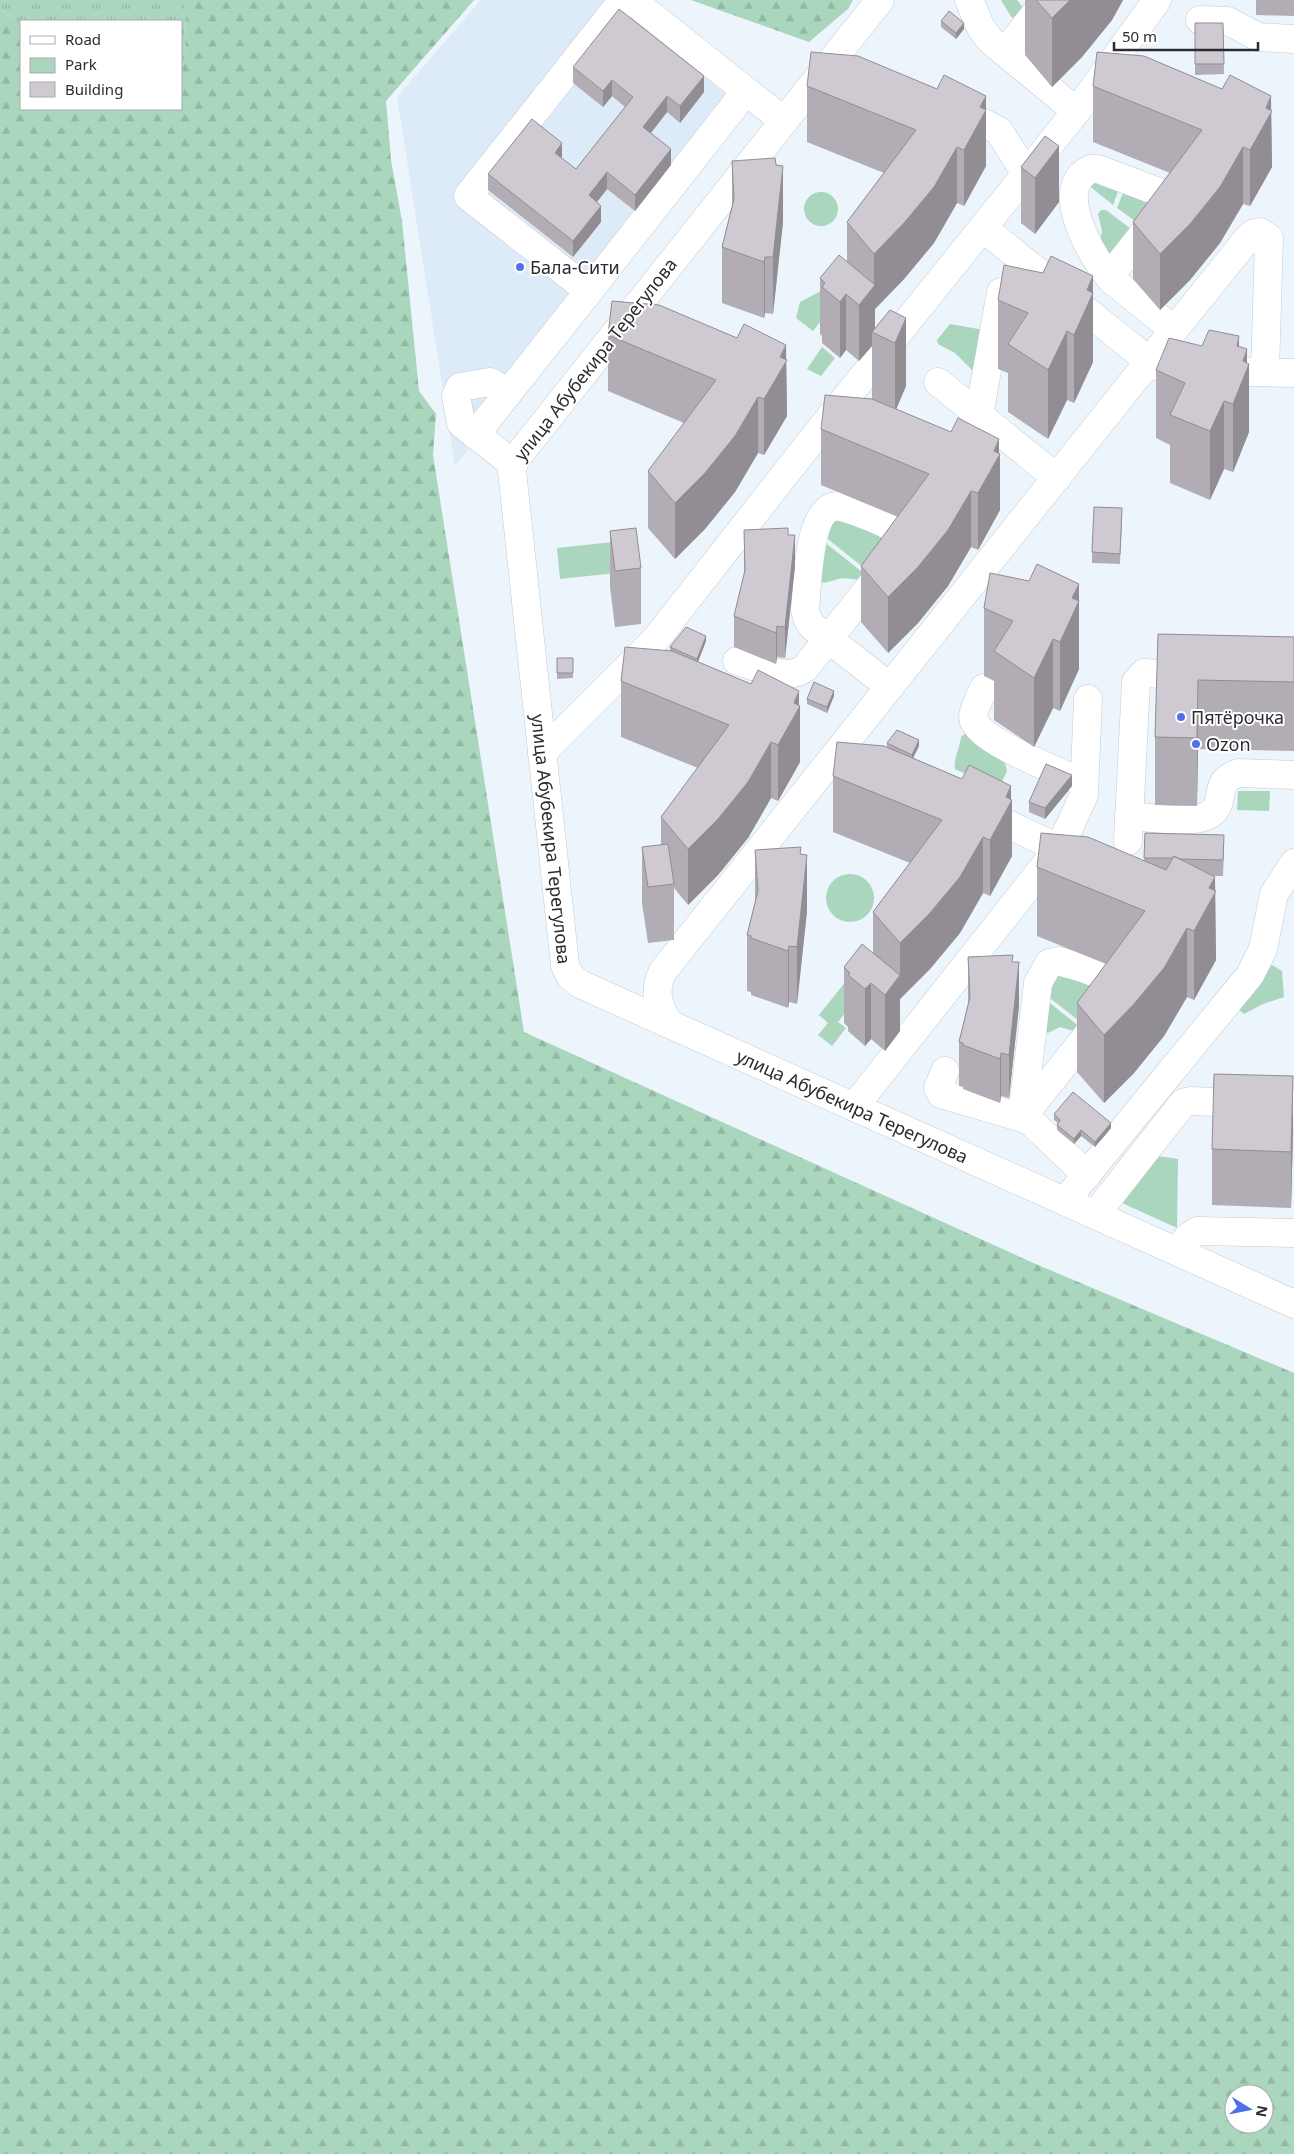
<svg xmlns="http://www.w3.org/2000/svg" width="1294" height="2154" font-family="'Noto Sans',sans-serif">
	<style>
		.built { fill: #ddeaf8 }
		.grass { fill: url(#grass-tufts) }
		.forest { fill: url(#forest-firs); fill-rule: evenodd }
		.park { fill: #a9d6bd }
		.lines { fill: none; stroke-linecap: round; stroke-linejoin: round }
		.minor-casing { stroke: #c4cbd3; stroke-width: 29 }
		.minor { stroke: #fff; stroke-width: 28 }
		.wall { fill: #b2adb4 }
		.shaded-wall { fill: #918d92 }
		.building { fill: #cfc9d1; stroke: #918d92 }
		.poi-dot { fill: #4e72e5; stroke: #fff; stroke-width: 2 }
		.labels { text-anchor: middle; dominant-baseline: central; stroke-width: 4; stroke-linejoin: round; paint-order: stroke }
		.poi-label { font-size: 18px; fill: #2a2c2f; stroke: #fff; text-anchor: start }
		.street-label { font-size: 18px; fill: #2a2c2f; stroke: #fff }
	</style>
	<defs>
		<pattern id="grass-tufts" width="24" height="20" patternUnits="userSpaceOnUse" patternTransform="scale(1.25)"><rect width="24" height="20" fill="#a9d6bd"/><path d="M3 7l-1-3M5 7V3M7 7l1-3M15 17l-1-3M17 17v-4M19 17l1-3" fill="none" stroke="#92b8a3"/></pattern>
		<pattern id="forest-firs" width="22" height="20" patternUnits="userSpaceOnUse" patternTransform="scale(1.25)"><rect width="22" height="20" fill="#a9d6bd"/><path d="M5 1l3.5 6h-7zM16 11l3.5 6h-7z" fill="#92b8a3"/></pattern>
	</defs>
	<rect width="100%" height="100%" fill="#ecf4fc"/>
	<path class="built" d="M481,0H651L760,87L455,466L397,97Z"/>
	<path class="grass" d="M0,0H186L185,62L181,68V21H21V23L0,10Z"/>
	<path class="forest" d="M186,0H474L386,101L391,160L402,221L419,391L436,414L433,455L524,1032L1031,1262L1294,1373V2154H0V10L21,23V109H181V68L185,62ZM1234,2094H1264V2124H1234Z
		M691,0H853L848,9L809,42Z"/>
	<path class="park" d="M1001,0H1017L1024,9L1012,18Z
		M1093,178L1120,186L1113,205L1087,184Z
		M1125,188L1153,201L1135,221L1117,208Z
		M804 209a17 17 0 1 1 34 0a17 17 0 1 1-34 0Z
		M1101,210H1106L1131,229L1110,257L1099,247L1102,231L1098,214Z
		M821,291L835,303L813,331L796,318L800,302Z
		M950,324L984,330L974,372L955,353L938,344L937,340Z
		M822,347L835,358L821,376L807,369Z
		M836,519L883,537L869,572L824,536Z
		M622,541L625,572L560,579L557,548Z
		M823,541L866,575L862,580L842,578L824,583L820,581Z
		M966,733L1005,763L1007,771L1001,784L992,786L955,769C953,761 960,747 961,737Z
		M1238,791H1270L1269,811L1237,810Z
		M826 898a24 24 0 1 1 48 0a24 24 0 1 1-48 0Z
		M1272,965L1282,971L1284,997L1263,1004L1244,1014L1238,1009Z
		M1056,973L1100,986L1083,1024L1046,995Z
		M846,981L861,993L838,1022L846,1028L832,1046L818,1035L828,1023L819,1015Z
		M1046,1000L1080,1027L1074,1031L1060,1027L1048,1033L1042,1028Z
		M1158,1156L1178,1159L1177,1228L1122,1203Z"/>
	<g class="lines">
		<defs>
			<g id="minor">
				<path id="s1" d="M880,0L514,461L512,471L565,965L570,976L580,984L1294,1304"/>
				<path d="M969,0L981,28L990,40L1076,111"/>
				<path d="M627,2L637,4L746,91L589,291L468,196L616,9Z"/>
				<path d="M1200,20L1228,21L1258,37L1294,39"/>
				<path d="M1005,52L1046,0"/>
				<path d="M746,91L784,121"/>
				<path d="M953,112L964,113L999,131L1026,174"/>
				<path d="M983,228L1154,365L1165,369"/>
				<path d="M1174,330L1249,237L1254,233L1260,232L1269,238L1265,372"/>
				<path d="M1211,371L1294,373"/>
				<path d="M938,382L1057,478"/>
				<path d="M508,393L490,382L460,387L456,396L461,423L513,464"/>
				<path d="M979,415L1001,292"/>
				<path d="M475,435L589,291"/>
				<path d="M737,661C756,666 789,682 805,668C836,629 867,591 897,552C900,546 902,540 898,533C893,524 848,508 836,506C807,510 808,586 805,609L807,618L812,626L890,687"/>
				<path d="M984,688C981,696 973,708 973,717C973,739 1060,772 1080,781"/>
				<path d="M542,753L656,639L808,445L1083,103L1157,0"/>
				<path d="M978,810L1075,856"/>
				<path d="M1129,816C1148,817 1196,825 1210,814C1228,802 1211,781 1239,773L1294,775"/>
				<path d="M1128,841L1136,682L1144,673L1195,676"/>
				<path d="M1059,961C1079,968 1122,974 1114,1002L1022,1117L1038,983L1049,963Z"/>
				<path d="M669,1024C658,1006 653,991 663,971L1174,330L1113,281C1093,261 1050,186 1091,169H1098L1159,192L1166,201L1163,209L1109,277"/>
				<path d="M945,1071L938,1088L941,1094L1029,1120L1087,1175"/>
				<path d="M854,1107L1061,845L1084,795L1088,699"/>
				<path d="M1065,1201L1250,975L1263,949L1274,894L1294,863"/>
				<path d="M1095,1215L1183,1103L1190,1101L1294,1105"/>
				<path d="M1180,1253L1187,1238L1197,1231L1294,1233"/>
			</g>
		</defs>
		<use href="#minor" class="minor-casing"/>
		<use href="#minor" class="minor"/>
	</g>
	<path class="wall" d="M1025,0H1123L1112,20L1082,57L1052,87L1025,55Z
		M1256,0H1294V16L1256,15Z
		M941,21L964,29L956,39L941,27Z
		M1195,23H1223L1224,74L1195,75Z
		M573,67L704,92L680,123L667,112L651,133L671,165L635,211L607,189L597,202L601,222L573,257L488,190V174L562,159L576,169L625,107L612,96L603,107L573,83Z
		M807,86L986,110V166L964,206L957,203L934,243L904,279L875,309V328L890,310L906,386L896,409L999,453L1000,510L978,550L971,547L948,586L918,623L888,653L861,622V566L898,517L821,485V429L872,399V346L859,361L846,350L840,358L822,343V336L820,334V278L847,262V222L884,173L807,142Z
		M1093,86L1271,110L1272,167L1250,206L1243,204L1220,243L1190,280L1160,310L1133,279V222L1170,173L1093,142Z
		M1045,136L1059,202L1035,234L1021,223V167Z
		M732,161L776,165L783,222L773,314L765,313L764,318L722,303V247L732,207Z
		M1093,276V362L1074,403L1067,400L1048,439L1008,412V373L998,369V300Z
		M608,335L786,359L787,416L764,455L758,453L735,492L705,529L675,559L648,528V471L684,423L608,391Z
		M1202,346H1239L1247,363L1249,432L1233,472L1224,469L1210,500L1170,483V445L1156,438V370Z
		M1122,519L1120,564L1092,563V552Z
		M744,530L788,535L795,566L785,658L777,657L776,664L734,647V616L744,575Z
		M610,531L641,568V624L615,627L610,587Z
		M1029,581L1079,584V669L1060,711L1053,708L1034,747L994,720V681L984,676V608Z
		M1158,634L1294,637V751L1198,749L1197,806L1155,805V737Z
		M706,641L698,662L799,705L800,762L778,801L771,798L748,838L718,875L688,905L674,888V940L648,943L642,903V847L661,845V817L698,768L621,737V681L670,651V647Z
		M557,658H573V678L557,679Z
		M834,696L827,713L807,704V699Z
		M887,743L919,746L913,758L1011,800L1012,856L990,896L983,893L960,933L930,969L900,999V1031L885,1051L871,1039L865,1046L848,1031V1027L844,1023V967L873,953V912L910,863L833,832V776L887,747Z
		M1072,786L1045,819L1029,812V802Z
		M1145,833L1224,851L1223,876H1213L1215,891L1216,960L1194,1000L1187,997L1164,1036L1134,1073L1104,1103L1077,1072V1003L1106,964L1037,936V867L1144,861Z
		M755,850L801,854L807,911L797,1004L789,1002L788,1008L751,995V992L747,991V935L755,902Z
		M968,957L1013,962L1019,1006L1009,1098L1001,1096L1000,1103L963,1089V1087L959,1086V1042L968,1003Z
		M1054,1114L1111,1128L1095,1147L1081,1136L1074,1144L1057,1130V1125L1058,1123L1054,1120Z
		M1293,1133L1291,1208L1212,1205V1149Z"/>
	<path class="shaded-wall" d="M1070,0H1123L1112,20L1082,57L1052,87V18Z
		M964,23V29L956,39V33Z
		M704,76V92L680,123V106Z
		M612,80V96L603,107V91Z
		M667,96V112L643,143V127Z
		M986,96V166L964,206V150L980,107Z
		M1271,96L1272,167L1250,206V150L1266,108Z
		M562,143V159L555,153Z
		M1059,146V202L1035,234V178Z
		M957,147V203L934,243L904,279L875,309V334L872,332V346L859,361V305L874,286V254Z
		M1243,147V204L1220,243L1190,280L1160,310V254Z
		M671,149V165L635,211V195Z
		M783,166V222L773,314V257Z
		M607,172V189L589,212V195Z
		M601,206V222L573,257V241Z
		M765,257V313L764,318V262Z
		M1093,276V362L1074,403V335L1087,290Z
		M846,294V350L840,358V302Z
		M906,318V386L895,412V343Z
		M1067,331V400L1048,439V370Z
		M1239,336V389L1243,361L1247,349V367L1249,364V432L1233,472V404L1237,346Z
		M786,345L787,416L764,455V399L780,357Z
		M758,397V453L735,492L705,529L675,559V503Z
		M1224,401V469L1210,500V431Z
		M999,439V456L1000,454V510L978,550V493L994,451Z
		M971,491V547L948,586L918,623L888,653V597Z
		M795,535V566L785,658V627Z
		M1079,584V669L1060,711V642L1072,598Z
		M777,626V657L776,664V633Z
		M706,636V641L697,664V659Z
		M1053,639V708L1034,747V678Z
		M1198,680V749L1197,806V738Z
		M799,691V707L800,706V762L778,801V745L794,703Z
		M834,691V696L827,713V707Z
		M919,740V746L912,760V755Z
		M771,742V798L748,838L718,875L688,905V849Z
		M1072,775V786L1045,819V808Z
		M1011,786V802L1012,800V856L990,896V840L1006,797Z
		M983,837V893L960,933L930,969L900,999V1031L885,1051V995L900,976V943Z
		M807,855V911L797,1004V947Z
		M1215,877L1216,960L1194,1000V931L1209,888Z
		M1187,928V997L1164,1036L1134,1073L1104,1103V1035Z
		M789,946V1002L788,1008V951Z
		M1019,962V1006L1009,1098V1055Z
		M871,983V1039L865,1046V989Z
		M1001,1053V1096L1000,1103V1059Z
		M1293,1076V1133L1291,1208V1152Z
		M1111,1123V1128L1095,1147V1142Z
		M1081,1130V1136L1074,1144V1139Z"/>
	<path class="building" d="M1036,0H1070L1052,18Z
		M619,9L704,76L680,106L667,96L643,127L671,149L635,195L607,172L589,195L601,206L573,241L488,174L532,119L562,143L555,153L576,169L633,97L612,80L603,91L573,67Z
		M949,11L964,23L956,33L941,21Z
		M1195,23H1223L1224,64H1195Z
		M811,52L858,56L937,89L944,75L986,96L980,107L986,110L964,150L957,147L934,187L904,223L874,254L847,222L916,130L807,86Z
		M1097,52L1144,56L1222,89L1230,75L1271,96L1266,108L1272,111L1250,150L1243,147L1220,187L1190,224L1160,254L1133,222L1202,130L1093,86Z
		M1045,136L1059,146L1035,178L1021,167Z
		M775,158L776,165L783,166L773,257H765L764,262L722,247L734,199L732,161Z
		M839,255L875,285L859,305L846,294L840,302L822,287L825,283L820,278Z
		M1051,256L1093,276L1087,290L1093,293L1074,335L1067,331L1048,370L1008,344L1028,313L998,300L1004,265L1043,273Z
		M612,301L659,305L737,338L744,324L786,345L780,357L787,360L764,399L758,397L735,436L705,473L675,503L648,471L716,380L608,335Z
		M890,310L906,318L895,343L872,332Z
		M1209,330L1239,336L1237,346L1247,349L1243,361L1249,364L1233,404L1224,401L1210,431L1170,415L1185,383L1156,370L1169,338L1202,346Z
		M825,395L872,399L951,432L958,418L999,439L994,451L1000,454L978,493L971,491L948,530L918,567L888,597L861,566L929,474L821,429Z
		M1094,507L1122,508L1120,554L1092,552Z
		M636,528L641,568L615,571L610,531Z
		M788,528V535H795L785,627L777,626L776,633L734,616L745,570L744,530Z
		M1037,564L1079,584L1072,598L1079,601L1060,642L1053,639L1034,678L994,651L1013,621L984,608L990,573L1029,581Z
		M686,627L706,636L697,659L670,647Z
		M1158,634L1294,637V682L1198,680L1197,738L1155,737Z
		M625,647L672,651L751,684L758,670L799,691L794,703L800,706L778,745L771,742L748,782L718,819L688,849L661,817L729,725L621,681Z
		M557,658H573V673H557Z
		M814,682L834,691L827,707L807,699Z
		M897,730L919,740L912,755L887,743Z
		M837,742L884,746L962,779L969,765L1011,786L1006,797L1012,800L990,840L983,837L960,877L930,913L900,943L873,912L942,820L833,776Z
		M1046,764L1072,775L1045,808L1029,802Z
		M1041,833L1088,837L1166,870L1174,856L1215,877L1209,888L1216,891L1194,931L1187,928L1164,968L1134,1004L1104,1035L1077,1003L1145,911L1037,867Z
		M1145,833L1224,835L1223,860L1179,859L1174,856L1172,858H1144Z
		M668,844L674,884L648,887L642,847Z
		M801,847L800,854L807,855L797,947L789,946L788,951L751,938V936L747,935L758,891L755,850Z
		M862,944L900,975L885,995L871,983L865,989L848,975L850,973L844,967Z
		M1013,955L1012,962H1019L1009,1055L1001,1053L1000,1059L963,1045V1043L959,1042L970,997L968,957Z
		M1214,1074L1293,1076L1291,1152L1212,1149Z
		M1073,1092L1111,1123L1095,1142L1081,1130L1074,1139L1057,1125L1060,1120L1054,1114Z"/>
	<g class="poi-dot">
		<circle cx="520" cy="267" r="5"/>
		<circle cx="1181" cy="717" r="5"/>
		<circle cx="1196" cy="744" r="5"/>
	</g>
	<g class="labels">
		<g class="poi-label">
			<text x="530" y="267">Бала-Сити</text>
			<text x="1191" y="717">Пятёрочка</text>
			<text x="1206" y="744">Ozon</text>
		</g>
		<g class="street-label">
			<text transform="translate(595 359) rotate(-52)">улица Абубекира Терегулова</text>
			<text stroke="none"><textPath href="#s1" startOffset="969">улица Абубекира Терегулова</textPath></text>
			<text stroke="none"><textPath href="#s1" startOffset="1419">улица Абубекира Терегулова</textPath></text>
		</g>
	</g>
	<rect x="20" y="20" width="162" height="90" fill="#ffffff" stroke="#aaabac"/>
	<rect x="30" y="36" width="25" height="8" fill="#ffffff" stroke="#aaabac"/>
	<text x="65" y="45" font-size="15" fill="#2a2c2f">Road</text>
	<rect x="30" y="58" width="25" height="15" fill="#a9d6bd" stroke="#aaabac"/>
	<text x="65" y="70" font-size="15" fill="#2a2c2f">Park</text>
	<rect x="30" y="82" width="25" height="15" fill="#cfc9d1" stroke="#aaabac"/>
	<text x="65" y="95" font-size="15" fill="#2a2c2f">Building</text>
	<g transform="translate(1249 2109) rotate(100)"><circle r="24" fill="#ffffff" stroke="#aaabac"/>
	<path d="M0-4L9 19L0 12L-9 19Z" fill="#4e72e5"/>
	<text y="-8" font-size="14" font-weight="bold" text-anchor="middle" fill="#2a2c2f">N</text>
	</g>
	<path d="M1114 42v8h144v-8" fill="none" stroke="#2a2c2f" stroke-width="2.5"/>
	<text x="1122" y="42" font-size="15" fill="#2a2c2f" stroke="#ffffff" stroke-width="4" paint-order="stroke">50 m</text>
</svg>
